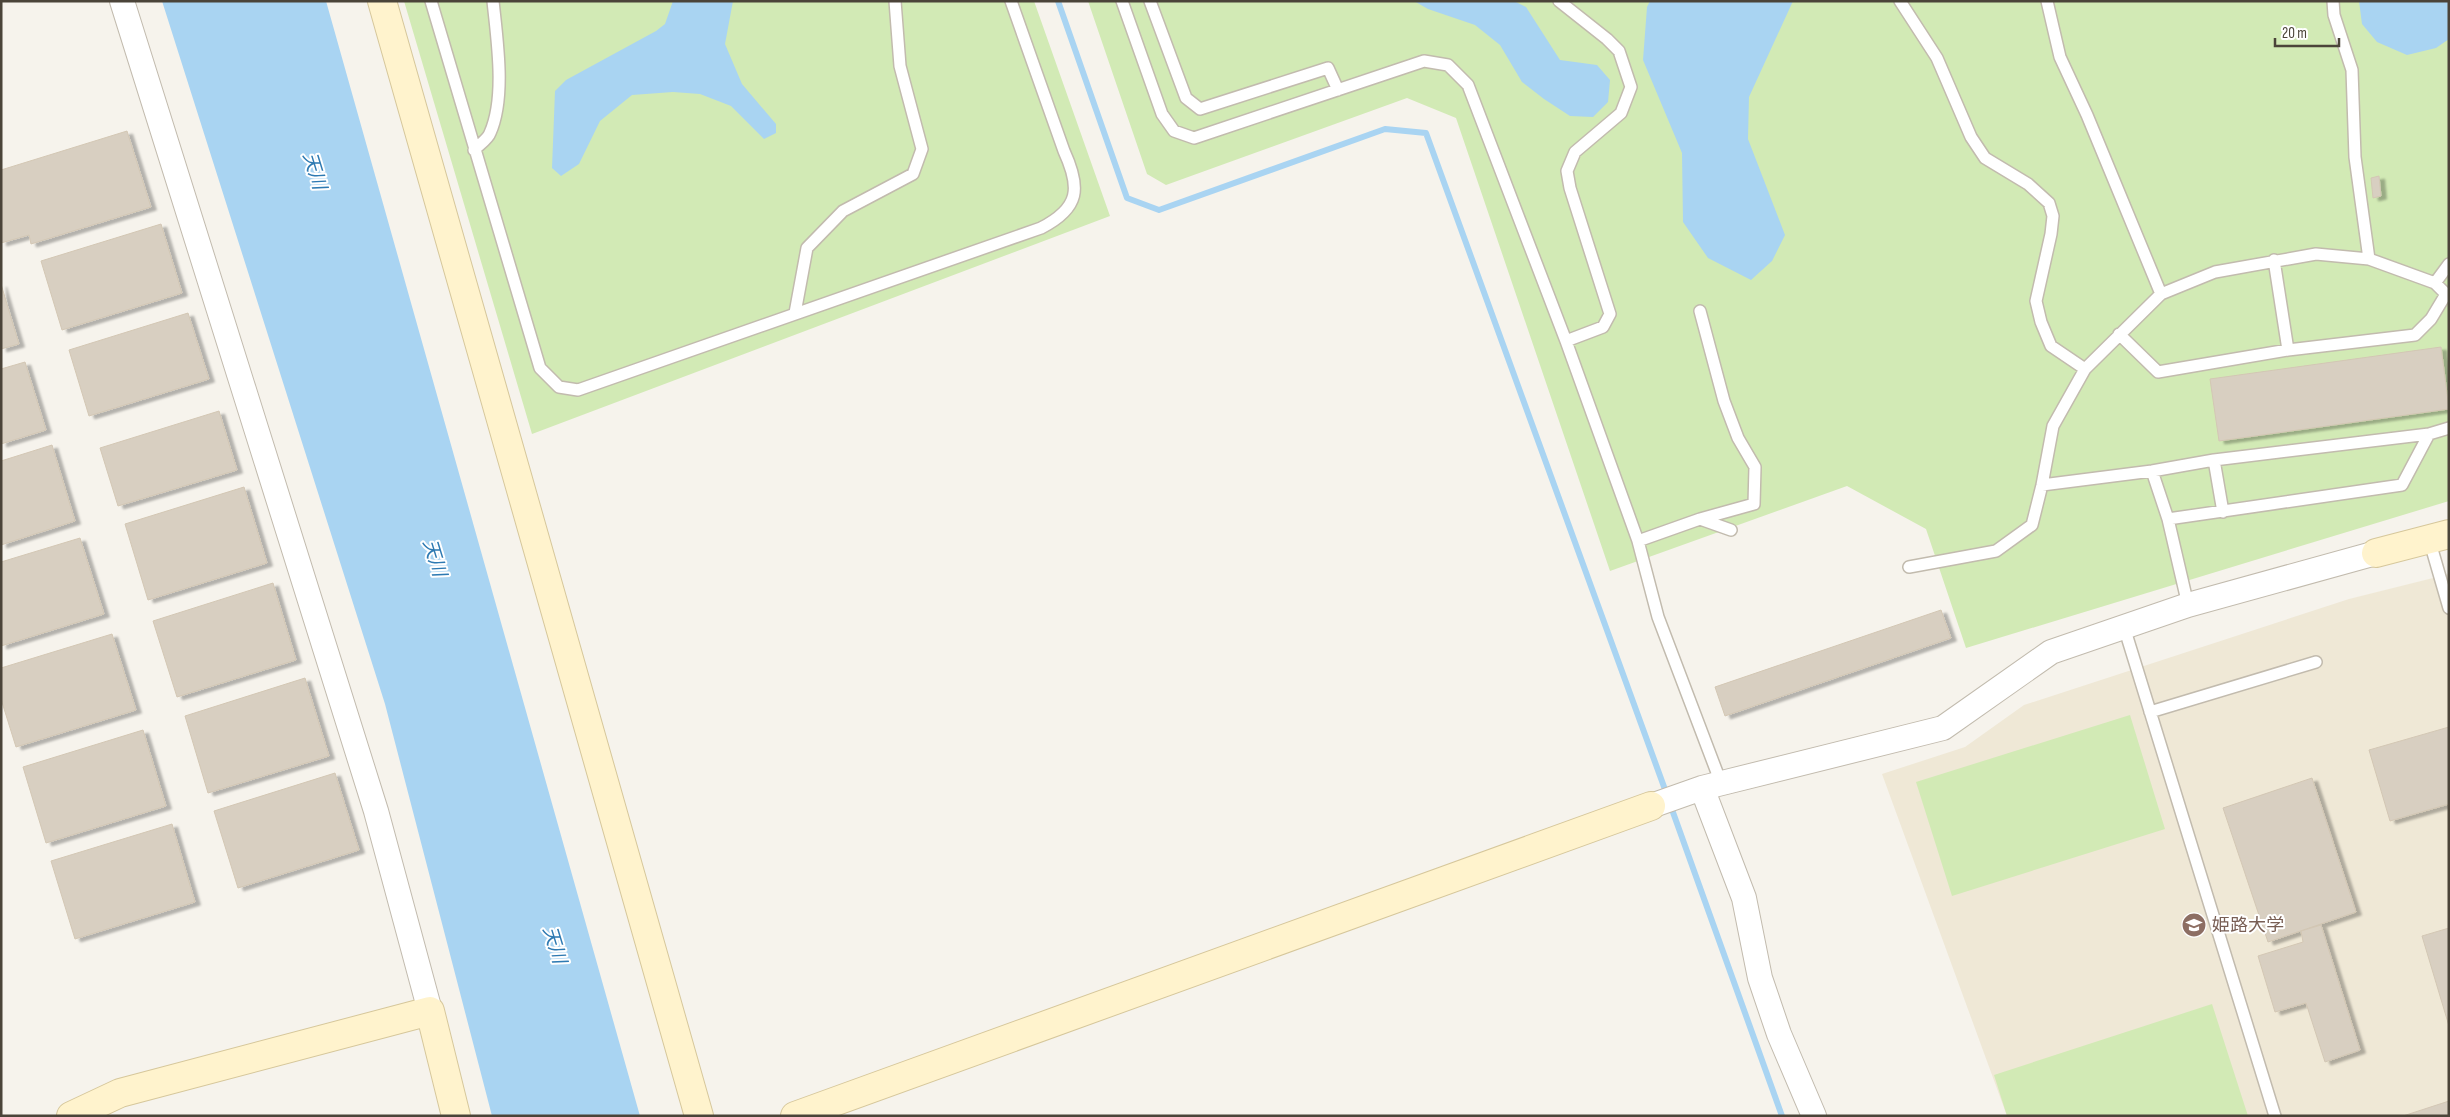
<svg xmlns="http://www.w3.org/2000/svg" width="2450" height="1117" font-family="'Sofia Sans Condensed','Noto Sans JP',sans-serif">
	<style>
		.education { fill: #efe8d6 }
		.green { fill: #d2eab5 }
		.water { fill: #a9d4f2 }
		.lines { fill: none; stroke-linecap: round; stroke-linejoin: round }
		.stream { stroke: #a9d4f2; stroke-width: 6 }
		.building { fill: #d8cfc1; stroke: #d3c7b4; filter: url(#shadow) }
		.lane-casing { stroke: #c2bbae; stroke-width: 14 }
		.street-casing { stroke: #c2bbae; stroke-width: 26 }
		.secondary-casing { stroke: #d6c79b; stroke-width: 30 }
		.lane { stroke: #fff; stroke-width: 11 }
		.street { stroke: #fff; stroke-width: 24 }
		.secondary { stroke: #fff3cd; stroke-width: 28 }
		.labels { text-anchor: middle; dominant-baseline: central; stroke-width: 4; stroke-linejoin: round; paint-order: stroke }
		.education-label { font-size: 18px; fill: #785e54; stroke: #fff; text-anchor: start }
		.water-label { font-size: 19px; font-style: italic; fill: #2e7ab2; stroke: #fff }
	</style>
	<defs>
		<filter id="shadow"><feDropShadow dx="5.5" dy="3" stdDeviation="1" flood-color="#0004"/></filter>
	</defs>
	<rect width="100%" height="100%" fill="#f6f3ec"/>
	<path class="education" d="M2449,574V1116H2007L1882,774L1965,747L2024,705L2349,599Z"/>
	<path class="green" d="M404,1H1034L1110,216L532,434Z
		M1088,1H2449V501L1966,648L1926,529L1847,486L1610,571L1456,118L1407,98L1166,185L1147,174Z
		M2130,715L2165,829L1952,896L1916,782Z
		M2212,1004L2248,1116H2007L1994,1075Z"/>
	<path class="water" d="M162,1H326L640,1116H492L385,704Z
		M673,1H733L725,44L742,84L776,124V133L764,139L731,106L700,94L673,92L632,95L600,121L579,164L561,176L552,168L555,91L566,80L656,31L665,24Z
		M1414,1H1514L1526,7L1560,60L1597,65L1610,80L1608,102L1593,117L1570,116L1544,99L1522,82L1500,45L1475,25L1428,9Z
		M1650,1H1793L1749,97L1748,139L1785,235L1772,261L1751,280L1708,258L1683,222L1682,153L1643,60L1647,7Z
		M2359,1H2449V39L2436,48L2407,55L2377,42L2362,24Z"/>
	<g class="lines">
		<path class="stream" d="M1058,1L1127,198L1159,210L1385,129L1426,133L1667,795
			M1670,804L1782,1116"/>
	</g>
	<path class="building" d="M127,131L151,207L31,244L29,235L1,243V170Z
		M2379,176L2381,196L2373,198L2371,178Z
		M161,224L182,293L62,330L41,261Z
		M1,284L19,344L1,349Z
		M188,313L209,379L89,416L69,350Z
		M2441,347L2449,409L2219,441L2210,379Z
		M25,362L46,430L1,444V369Z
		M219,411L237,470L118,506L100,448Z
		M52,445L75,521L1,545V461Z
		M244,487L267,563L148,600L125,524Z
		M80,538L104,614L1,646V562Z
		M273,583L296,660L177,697L153,621Z
		M1941,610L1951,638L1725,716L1715,687Z
		M112,634L136,710L16,747L1,699V668Z
		M305,678L329,756L208,793L185,716Z
		M2449,727V804L2390,821L2369,750Z
		M143,730L166,806L46,843L23,767Z
		M335,773L359,850L238,888L214,811Z
		M2312,778L2356,912L2268,942L2223,808Z
		M172,824L195,902L75,939L51,861Z
		M2321,925L2360,1050L2325,1062L2306,1003L2275,1012L2258,956L2303,942L2301,931Z
		M2449,928V1026L2422,936Z
		M2449,1101V1116H2403Z"/>
	<g class="lines">
		<defs>
			<path id="lane" d="M431,1L540,368L559,387L578,390L1041,228C1080,208 1081,188 1064,151L1011,1
				M1122,1L1162,114L1174,131L1194,138L1424,61L1448,65L1468,85L1566,341L1638,541
				M1150,1L1186,98L1200,109L1328,68L1338,90
				M1559,1L1607,39L1619,51L1631,87L1621,113L1575,152L1567,171L1570,188L1610,314L1603,327L1566,341
				M1900,1L1937,58L1971,137L1985,158L2028,184L2049,203L2053,216L2051,234L2036,301L2041,322L2051,346L2085,369
				M2047,1L2060,57L2087,115L2161,294
				M2333,1L2334,15L2352,70L2355,157L2369,259
				M474,150C479,145 488,139 490,133C506,97 497,40 493,1
				M2274,260L2288,350
				M2435,283L2449,264
				M1700,311L1724,401L1738,438L1755,467L1754,504L1700,519
				M795,313L807,248L843,211L913,174L922,149L900,66L895,1
				M2214,460L2223,512
				M2152,471L2168,519L2188,605
				M2042,485L2152,471L2214,460L2429,434L2449,428
				M2168,519L2402,485L2429,434
				M2429,539L2449,608
				M1909,567L1996,551L2032,525L2042,485L2053,426L2085,369L2161,294L2215,272L2316,254L2369,259L2435,283L2446,294L2431,319L2415,335L2288,350L2158,372L2119,334
				M2124,627L2275,1116
				M2150,712L2316,662
				M1721,783L1658,617L1638,541L1700,519L1731,530"/>
			<path id="street" d="M122,1L376,811L430,1011
				M1702,788L1744,898L1760,978L1779,1034L1814,1116
				M1651,806L1702,788L1943,728L2051,652L2188,605L2376,553"/>
			<path id="secondary" d="M382,1L699,1116
				M2376,553L2449,534
				M71,1116L120,1093L430,1011L456,1116
				M795,1116L1651,806"/>
		</defs>
		<use href="#lane" class="lane-casing"/>
		<use href="#street" class="street-casing"/>
		<use href="#secondary" class="secondary-casing"/>
		<use href="#lane" class="lane"/>
		<use href="#street" class="street"/>
		<use href="#secondary" class="secondary"/>
	</g>
	<defs>
		<symbol id="university-disc" viewBox="-11 -11 22 22"><circle r="9.5" fill="#8d6e63" stroke="#fff"/><path d="M0-5L7-2L0 1L-7-2ZM-4 1L0 2.5L4 1V4Q0 6-4 4Z" fill="#fff"/></symbol>
	</defs>
	<g fill-rule="evenodd">
		<use href="#university-disc" x="2180" y="911" width="28" height="28"/>
	</g>
	<g class="labels">
		<g class="education-label">
			<text x="2212" y="925">姫路大学</text>
		</g>
		<g class="water-label">
			<text transform="translate(314 171) rotate(73)">天川</text>
			<text transform="translate(434 558) rotate(73)">天川</text>
			<text transform="translate(554 945) rotate(73)">天川</text>
		</g>
	</g>
	<rect width="2450" height="1117" fill="none" stroke="#4b4439" stroke-width="5"/>
	<path d="M2275 38v8h64v-8" fill="none" stroke="#4b4439" stroke-width="2.5"/>
	<text x="2282" y="38" font-size="15" fill="#4b4439" stroke="#ffffff" stroke-width="4" paint-order="stroke">20 m</text>
</svg>
